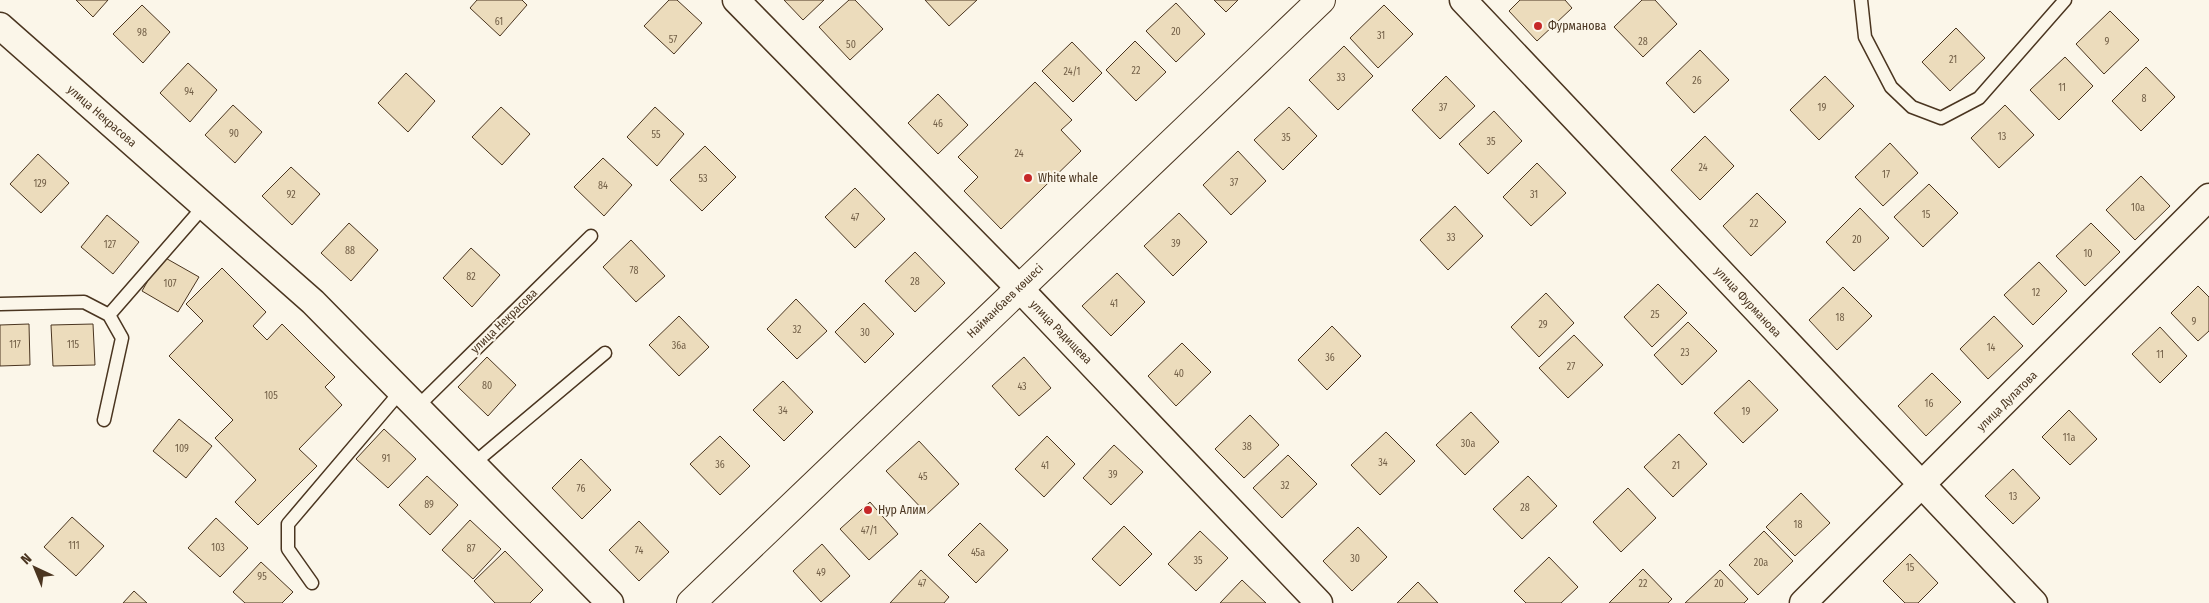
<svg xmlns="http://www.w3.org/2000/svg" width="2209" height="603" font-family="'Fira Sans Condensed',sans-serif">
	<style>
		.building { fill: #ecdcbc; stroke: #4a3520 }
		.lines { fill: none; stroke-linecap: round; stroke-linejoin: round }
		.lane-casing { stroke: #4a3520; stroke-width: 15 }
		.street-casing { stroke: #4a3520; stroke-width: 29 }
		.secondary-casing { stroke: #4a3520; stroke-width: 30 }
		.lane { stroke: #fbf6e9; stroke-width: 12 }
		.street { stroke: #fbf6e9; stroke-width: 26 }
		.secondary { stroke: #fbf6e9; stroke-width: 28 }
		.poi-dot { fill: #c62828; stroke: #fbf6e9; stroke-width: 2 }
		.labels { text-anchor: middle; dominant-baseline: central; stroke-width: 4; stroke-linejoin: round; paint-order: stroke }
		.number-label { font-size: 10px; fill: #725f47 }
		.poi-label { font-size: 12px; fill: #4a3520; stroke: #fbf6e9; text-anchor: start }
		.street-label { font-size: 12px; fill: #4a3520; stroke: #fbf6e9 }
	</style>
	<rect width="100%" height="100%" fill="#fbf6e9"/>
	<path class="building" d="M76,0H108L93,17Z
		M477,0H522L527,5L500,36L470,8Z
		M669,0H677L702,23L674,54L644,26Z
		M784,0H824L803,20Z
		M849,0H855L883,29L850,60L819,27Z
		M925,0H977L949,26Z
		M1214,0H1238L1226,12Z
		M1520,0H1565L1572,8L1537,41L1509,11Z
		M1642,0H1655L1677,24L1643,57L1614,27Z
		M1176,3L1205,34L1176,62L1146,31Z
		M142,5L170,32L143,63L113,34Z
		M1384,5L1413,34L1378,68L1350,38Z
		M2110,11L2139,40L2104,74L2076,44Z
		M1956,28L1985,58L1950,91L1922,62Z
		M1135,41L1166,72L1136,101L1106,70Z
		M1072,42L1102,73L1073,102L1042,71Z
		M1344,46L1373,76L1338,110L1309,80Z
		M1700,50L1729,80L1694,113L1666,83Z
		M2065,57L2093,86L2059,120L2030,90Z
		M188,63L217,90L190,122L160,93Z
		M2146,67L2175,97L2141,131L2112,101Z
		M406,73L435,101L408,132L378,103Z
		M1446,76L1475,106L1440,139L1412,110Z
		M1825,76L1854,106L1819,140L1790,110Z
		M1035,82L1072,120L1061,130L1081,151L1001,229L964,191L978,177L958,157Z
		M938,94L968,125L938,154L908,123Z
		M233,105L262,132L235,163L205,135Z
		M2005,105L2034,135L1999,168L1971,138Z
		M501,107L530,134L502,165L472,137Z
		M655,107L684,134L657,166L627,137Z
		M1289,107L1317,136L1283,170L1254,140Z
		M1494,111L1522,141L1488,174L1459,144Z
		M1705,136L1734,166L1700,200L1671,170Z
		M1890,143L1918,173L1883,206L1855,177Z
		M705,146L736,177L702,211L670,180Z
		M1238,151L1266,181L1231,215L1203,185Z
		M38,154L69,183L41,213L10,184Z
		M603,158L632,185L604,216L574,187Z
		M1537,163L1566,193L1531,226L1503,197Z
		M291,167L320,194L292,225L262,196Z
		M2141,176L2170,206L2135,240L2106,210Z
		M1929,184L1958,213L1923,247L1894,217Z
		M855,188L885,219L855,248L825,217Z
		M1757,193L1786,222L1751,256L1723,226Z
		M1455,206L1483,236L1448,270L1420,240Z
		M1860,208L1889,238L1854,271L1826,242Z
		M1179,213L1207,242L1173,276L1144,246Z
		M107,215L139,242L113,274L81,247Z
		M349,223L378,250L351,281L321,253Z
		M2091,223L2120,252L2085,286L2056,256Z
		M631,240L665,276L636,302L603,267Z
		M471,248L500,275L472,307L443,278Z
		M915,252L945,283L915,312L885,281Z
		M162,256L199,277L178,312L142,291Z
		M2039,262L2067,291L2033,325L2004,295Z
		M222,268L266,312L253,326L267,340L282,324L335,377L325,387L342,405L299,449L317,466L258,525L235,502L256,480L215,438L233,420L169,356L203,321L186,304Z
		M1117,273L1145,302L1111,336L1082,306Z
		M1658,284L1687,313L1652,347L1624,317Z
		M2198,286L2209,297V331L2198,341L2171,313Z
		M1843,287L1872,316L1837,350L1809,320Z
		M1546,293L1574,323L1539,357L1511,327Z
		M796,299L827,331L797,359L767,329Z
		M864,303L894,334L865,363L835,332Z
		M679,316L709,347L679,376L649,345Z
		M1994,316L2023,346L1988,379L1960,349Z
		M1688,322L1717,351L1682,385L1654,355Z
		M29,324L30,365L0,366V325Z
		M93,324L95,365L53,366L51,325Z
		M1332,326L1361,356L1327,390L1298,360Z
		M2160,327L2187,356L2160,383L2132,354Z
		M1574,335L1603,365L1568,398L1539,368Z
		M1182,343L1211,372L1176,406L1148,376Z
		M487,357L516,385L488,416L458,387Z
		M1024,357L1051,388L1019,416L992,386Z
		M1932,373L1961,402L1926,436L1898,406Z
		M1749,380L1778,410L1743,443L1714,413Z
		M783,381L813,412L784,441L753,410Z
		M2069,410L2097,439L2070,465L2042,437Z
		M1471,412L1499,442L1465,475L1436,445Z
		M1250,415L1279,445L1244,478L1215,449Z
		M179,419L212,446L186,478L153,451Z
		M384,429L416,459L388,488L356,459Z
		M1386,432L1415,461L1380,495L1351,465Z
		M1679,434L1707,464L1673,497L1644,467Z
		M720,436L750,466L720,495L690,464Z
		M1047,436L1075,464L1044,497L1015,469Z
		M919,441L959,484L927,514L886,471Z
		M1114,445L1143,472L1111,505L1083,478Z
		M1288,455L1317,484L1282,518L1253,488Z
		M581,459L611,490L582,519L552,488Z
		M2013,469L2040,498L2013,524L1985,496Z
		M427,476L458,505L430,535L399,505Z
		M1528,476L1557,506L1522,539L1493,509Z
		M1628,488L1656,518L1621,552L1593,522Z
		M1801,493L1830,523L1795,556L1766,527Z
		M870,502L898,534L869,560L840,529Z
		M72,517L104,546L76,576L44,547Z
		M216,518L248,548L220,577L188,548Z
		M470,520L501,549L473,579L442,550Z
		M639,521L669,552L639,581L609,550Z
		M980,523L1008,550L976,583L948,555Z
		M1124,526L1152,554L1120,586L1092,559Z
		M1358,527L1387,557L1352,591L1323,561Z
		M1200,531L1228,558L1196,591L1168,564Z
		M1764,531L1793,561L1758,595L1729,565Z
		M822,544L850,576L821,602L793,571Z
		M505,551L543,590L530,603H495L474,581Z
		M1910,554L1938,583L1918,603H1905L1883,581Z
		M1549,557L1578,587L1561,603H1526L1514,591Z
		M261,562L293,592L282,603H245L233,592Z
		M1643,569L1672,599L1668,603H1609Z
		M921,570L949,597L944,603H890Z
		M1720,570L1748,599L1744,603H1685Z
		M1242,580L1266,603H1220Z
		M1418,582L1438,603H1397Z
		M134,591L147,603H123Z"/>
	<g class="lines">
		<defs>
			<path id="lane" d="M1861,0L1865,37L1891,87L1912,107L1941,118L1979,98L2065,0
				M0,304L84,302L109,315L122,338L104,420
				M109,315L204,206
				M417,407L591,236
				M473,464L605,353
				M312,583L288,549V524L401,391"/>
			<path id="street" d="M736,0L1019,288L1319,603
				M1463,0L2034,603
				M0,26L313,302L610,603
				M1803,603L2209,197"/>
			<path id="secondary" d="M691,603L1321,0"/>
		</defs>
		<use href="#lane" class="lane-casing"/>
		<use href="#street" class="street-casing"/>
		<use href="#secondary" class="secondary-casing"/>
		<use href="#lane" class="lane"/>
		<use href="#street" class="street"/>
		<use href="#secondary" class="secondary"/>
	</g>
	<g class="poi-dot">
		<circle cx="1538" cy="26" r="5"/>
		<circle cx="1028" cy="178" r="5"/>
		<circle cx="868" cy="510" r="5"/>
	</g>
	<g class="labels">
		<g class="number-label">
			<text x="499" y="22">61</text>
			<text x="1176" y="32">20</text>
			<text x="142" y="33">98</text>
			<text x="1381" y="36">31</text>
			<text x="673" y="40">57</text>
			<text x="1643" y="42">28</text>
			<text x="2107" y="42">9</text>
			<text x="851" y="45">50</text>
			<text x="1953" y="60">21</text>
			<text x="1136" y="71">22</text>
			<text x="1072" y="72">24/1</text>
			<text x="1341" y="78">33</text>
			<text x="1697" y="81">26</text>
			<text x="2062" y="88">11</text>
			<text x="189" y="92">94</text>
			<text x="2144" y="99">8</text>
			<text x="1443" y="108">37</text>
			<text x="1822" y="108">19</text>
			<text x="938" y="124">46</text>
			<text x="234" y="134">90</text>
			<text x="656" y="135">55</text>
			<text x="2002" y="137">13</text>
			<text x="1286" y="138">35</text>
			<text x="1491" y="142">35</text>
			<text x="1019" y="154">24</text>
			<text x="1703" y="168">24</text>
			<text x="1886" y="175">17</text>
			<text x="703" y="179">53</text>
			<text x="1234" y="183">37</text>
			<text x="40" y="184">129</text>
			<text x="603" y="186">84</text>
			<text x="291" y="195">92</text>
			<text x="1534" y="195">31</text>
			<text x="2138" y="208">10а</text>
			<text x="1926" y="215">15</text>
			<text x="855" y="218">47</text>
			<text x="1754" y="224">22</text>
			<text x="1451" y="238">33</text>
			<text x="1857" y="240">20</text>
			<text x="1176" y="244">39</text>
			<text x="110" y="245">127</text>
			<text x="350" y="251">88</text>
			<text x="2088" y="254">10</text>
			<text x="634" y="271">78</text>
			<text x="471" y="277">82</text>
			<text x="915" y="282">28</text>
			<text x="170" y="284">107</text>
			<text x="2036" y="293">12</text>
			<text x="1114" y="304">41</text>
			<text x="1655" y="315">25</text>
			<text x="1840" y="318">18</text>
			<text x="2194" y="322">9</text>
			<text x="1543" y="325">29</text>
			<text x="797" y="330">32</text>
			<text x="865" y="333">30</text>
			<text x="15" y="345">117</text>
			<text x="73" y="345">115</text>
			<text x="679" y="346">36а</text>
			<text x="1991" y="348">14</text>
			<text x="1685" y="353">23</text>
			<text x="2160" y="355">11</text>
			<text x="1330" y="358">36</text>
			<text x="1571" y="367">27</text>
			<text x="1179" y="374">40</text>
			<text x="487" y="386">80</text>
			<text x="1022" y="387">43</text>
			<text x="271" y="396">105</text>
			<text x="1929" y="404">16</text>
			<text x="783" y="411">34</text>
			<text x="1746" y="412">19</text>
			<text x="2069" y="438">11а</text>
			<text x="1468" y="444">30а</text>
			<text x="1247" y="447">38</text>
			<text x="182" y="449">109</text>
			<text x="386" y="459">91</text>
			<text x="1383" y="463">34</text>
			<text x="720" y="465">36</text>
			<text x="1045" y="466">41</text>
			<text x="1676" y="466">21</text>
			<text x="1113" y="475">39</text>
			<text x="923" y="477">45</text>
			<text x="1285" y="486">32</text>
			<text x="581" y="489">76</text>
			<text x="2013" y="497">13</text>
			<text x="429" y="505">89</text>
			<text x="1525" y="508">28</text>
			<text x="1798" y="525">18</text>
			<text x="869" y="531">47/1</text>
			<text x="74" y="546">111</text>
			<text x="218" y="548">103</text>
			<text x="471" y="549">87</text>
			<text x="639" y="551">74</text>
			<text x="978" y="553">45а</text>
			<text x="1355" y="559">30</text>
			<text x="1198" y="561">35</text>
			<text x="1761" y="563">20а</text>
			<text x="1910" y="568">15</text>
			<text x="821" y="573">49</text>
			<text x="262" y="577">95</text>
			<text x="922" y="584">47</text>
			<text x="1643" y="584">22</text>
			<text x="1719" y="584">20</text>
		</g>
		<g class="poi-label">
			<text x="1548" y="26">Фурманова</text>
			<text x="1038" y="178">White whale</text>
			<text x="878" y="510">Нур Алим</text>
		</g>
		<g class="street-label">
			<text transform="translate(102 116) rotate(41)">улица Некрасова</text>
			<text transform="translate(1005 301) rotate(-44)">Найманбаев көшесі</text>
			<text transform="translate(1748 302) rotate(47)">улица Фурманова</text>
			<text transform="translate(504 321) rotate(-44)">улица Некрасова</text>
			<text transform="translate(1061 332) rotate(46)">улица Радищева</text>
			<text transform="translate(2007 401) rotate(-45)">улица Дулатова</text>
		</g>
	</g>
	<g transform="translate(35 568) rotate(316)" stroke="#fbf6e9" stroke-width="4" paint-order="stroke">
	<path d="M0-4L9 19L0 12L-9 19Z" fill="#4a3520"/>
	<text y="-8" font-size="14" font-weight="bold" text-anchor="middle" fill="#4a3520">N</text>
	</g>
</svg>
